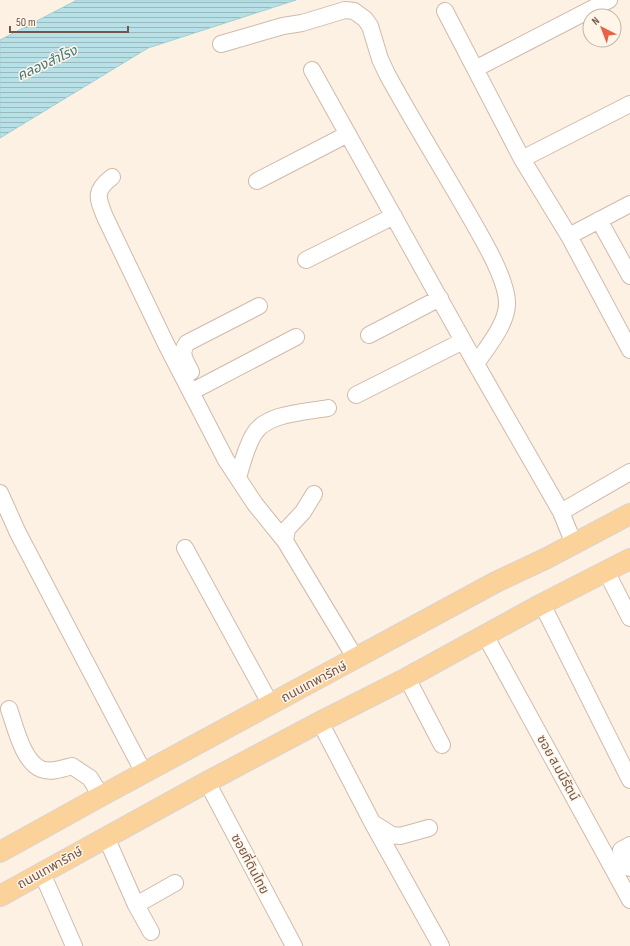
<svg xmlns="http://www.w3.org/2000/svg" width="630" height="946" font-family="'Sofia Sans Condensed','Noto Sans Thai',sans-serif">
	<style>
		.water { fill: url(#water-rules); stroke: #9dd1d7 }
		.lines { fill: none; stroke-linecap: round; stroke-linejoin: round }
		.minor-casing { stroke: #cfbaac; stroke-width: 18 }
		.major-casing { stroke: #dbd3d0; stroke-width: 22 }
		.minor { stroke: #fff; stroke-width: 16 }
		.major { stroke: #fbd29a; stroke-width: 20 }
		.labels { text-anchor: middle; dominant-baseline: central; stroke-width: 3; stroke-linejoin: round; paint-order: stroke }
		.street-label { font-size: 13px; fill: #745649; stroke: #fff5e8 }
		.water-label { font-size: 14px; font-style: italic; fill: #3f7981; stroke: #fff5e8 }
	</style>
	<defs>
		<pattern id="water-rules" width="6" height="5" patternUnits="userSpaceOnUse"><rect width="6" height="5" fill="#b7e1e6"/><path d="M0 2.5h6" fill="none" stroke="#99b9bc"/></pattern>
	</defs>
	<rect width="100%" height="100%" fill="#fcf1e2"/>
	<path class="water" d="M77,0H296L148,48L0,138V40Z"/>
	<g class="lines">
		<defs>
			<path id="minor" d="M445,11L522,159L569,236
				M221,44L283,26L302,23L345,10L354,11L365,19L370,26L380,59L387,74C411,118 437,160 462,203C476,228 506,275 507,302C508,323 487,347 476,364
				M475,69L609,0
				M312,70L476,364L561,512L574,544
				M522,159L630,104
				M112,177C94,191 97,197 105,217L166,344L226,460L255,504L285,541L356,659
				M257,181L348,134
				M630,204L569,236L630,350
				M599,220L630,276
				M306,260L394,216
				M369,335L440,298
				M191,372C186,361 179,354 187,343L259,306
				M191,392L296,337
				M356,395L463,341
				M238,478C242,464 246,447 254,434C266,413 306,412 328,408
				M0,493L18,533L144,773
				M561,512L630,472
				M285,541L287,529L303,512L314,494
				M185,548L271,705
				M606,571L630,618
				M542,604L630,780
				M485,635L630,900
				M407,678L442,745
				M9,709C15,726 23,762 41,769C50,773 62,769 72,766L90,778L101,796
				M320,722L372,822L441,946
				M207,782L294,946
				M373,823L392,835L400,836L429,828
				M106,837L136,905L151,932
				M630,845L621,850L630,868
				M42,873L74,946
				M136,905L175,883"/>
			<path id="major" d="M0,852L101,796L496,582L547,558L630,514
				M0,896L207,782L320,722L407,678L542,604L630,559"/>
		</defs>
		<use href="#minor" class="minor-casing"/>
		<use href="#major" class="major-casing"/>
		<use href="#minor" class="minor"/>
		<use href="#major" class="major"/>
	</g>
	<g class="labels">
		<g class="street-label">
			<text transform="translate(314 682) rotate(-28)">ถนนเทพารักษ์</text>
			<text transform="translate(558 768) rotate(61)">ซอย ส.มนีรัตน์</text>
			<text transform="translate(250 864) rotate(62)">ซอยที่ดินไทย</text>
			<text transform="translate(50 868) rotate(-29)">ถนนเทพารักษ์</text>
		</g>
		<g class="water-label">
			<text transform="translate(47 63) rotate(-25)">คลองสำโรง</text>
		</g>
	</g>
	<g transform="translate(602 28) rotate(318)"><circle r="19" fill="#fff5e8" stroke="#c7b5a8"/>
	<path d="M0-3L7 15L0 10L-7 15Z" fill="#e76246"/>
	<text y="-6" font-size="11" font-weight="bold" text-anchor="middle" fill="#745649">N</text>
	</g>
	<path d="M10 26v6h118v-6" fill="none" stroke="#745649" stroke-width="2"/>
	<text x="16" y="26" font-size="12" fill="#745649" stroke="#fff5e8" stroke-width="3" paint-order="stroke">50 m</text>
</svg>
